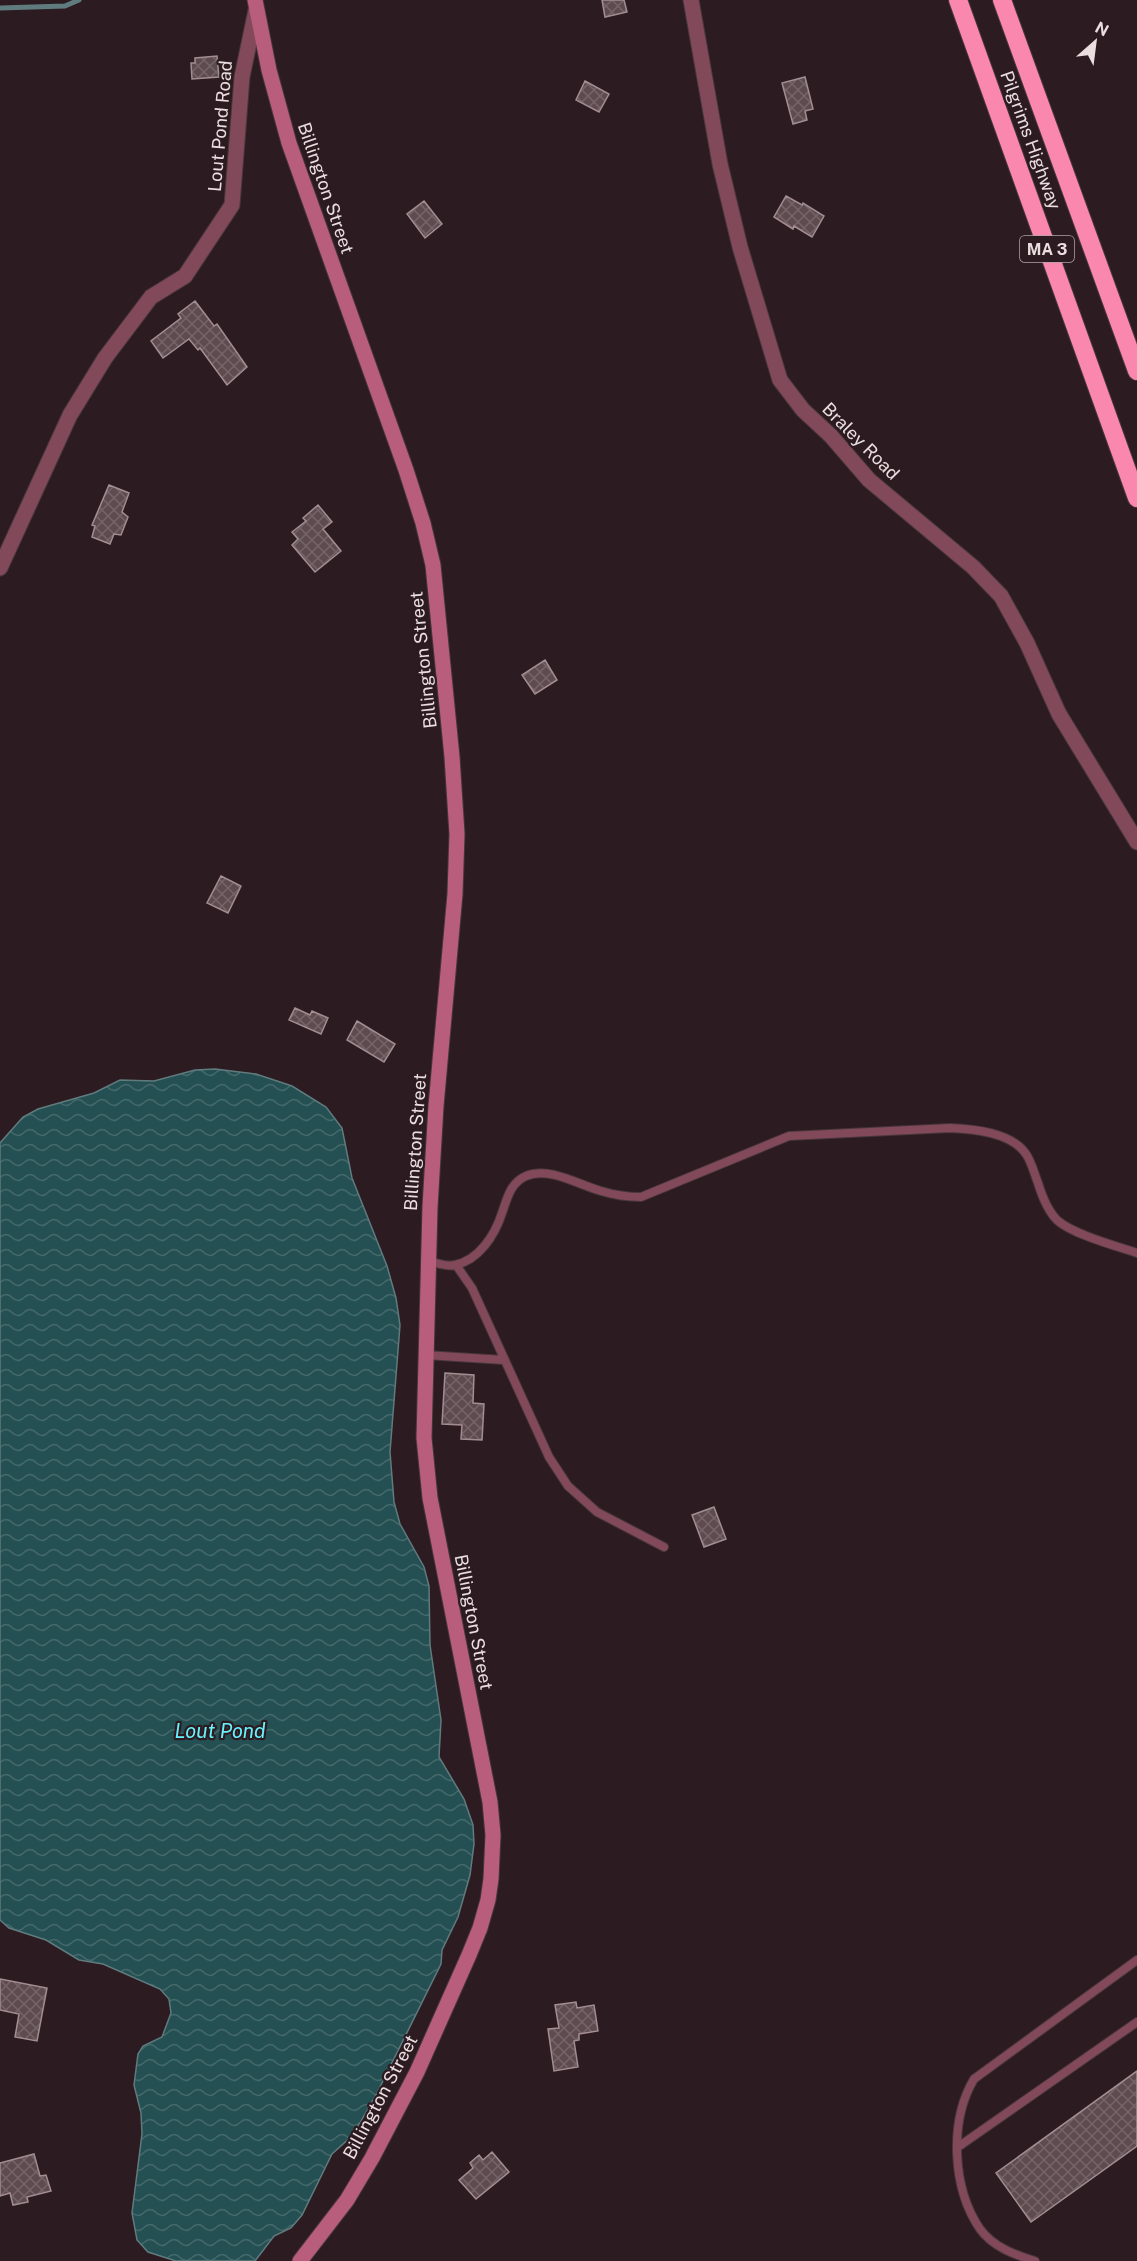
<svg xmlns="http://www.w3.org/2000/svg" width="1137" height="2261" font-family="'Public Sans',sans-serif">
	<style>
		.water { fill: url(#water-waves); stroke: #607b7e; stroke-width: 1.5 }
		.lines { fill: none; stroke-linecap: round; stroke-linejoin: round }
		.stream { stroke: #607b7e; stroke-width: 5 }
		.building { fill: url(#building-cross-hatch); stroke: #a28d92; stroke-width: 1.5 }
		.lane-casing { stroke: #47363b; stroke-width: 10 }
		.street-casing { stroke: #47363b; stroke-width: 17 }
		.secondary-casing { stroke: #47363b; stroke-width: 17 }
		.highway-casing { stroke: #47363b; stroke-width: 20 }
		.lane { stroke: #82495b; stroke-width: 8 }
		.street { stroke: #82495b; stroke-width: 15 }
		.secondary { stroke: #b95d7c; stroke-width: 15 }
		.highway { stroke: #fa87ad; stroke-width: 18 }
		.labels { text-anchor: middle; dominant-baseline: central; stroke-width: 4.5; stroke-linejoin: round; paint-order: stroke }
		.shield { fill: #2c1b20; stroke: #b1a4a7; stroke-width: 1.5 }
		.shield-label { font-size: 16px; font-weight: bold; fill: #eadee1 }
		.street-label { font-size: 18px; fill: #eadee1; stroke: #2c1b20 }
		.water-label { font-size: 20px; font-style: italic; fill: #67f2fd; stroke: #2c1b20 }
	</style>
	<defs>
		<pattern id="water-waves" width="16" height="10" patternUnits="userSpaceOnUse" patternTransform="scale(1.5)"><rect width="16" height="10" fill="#255053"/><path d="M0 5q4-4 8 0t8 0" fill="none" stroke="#45696b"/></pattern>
		<pattern id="building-cross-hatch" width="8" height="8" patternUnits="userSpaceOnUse" patternTransform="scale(1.5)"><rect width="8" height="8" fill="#5e4b50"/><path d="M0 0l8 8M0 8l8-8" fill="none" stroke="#756469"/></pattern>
	</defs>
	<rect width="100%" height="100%" fill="#2c1b20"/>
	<path class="water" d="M215,1069L256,1074L292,1086L326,1107L342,1128L352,1178L387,1266L396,1298L400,1325L390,1452L394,1502L400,1524L424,1567L429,1586L430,1645L441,1720L439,1757L464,1799L473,1825L474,1844L470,1875L458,1917L442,1950L441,1964L377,2093L353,2135L332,2154L302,2215L291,2228L274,2236L255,2261H176L148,2252L137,2240L132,2213L142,2134L141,2113L134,2085L138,2054L143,2046L162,2037L171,2013L169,1999L160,1989L103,1964L79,1960L46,1940L9,1928L0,1920V1143L23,1117L38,1109L94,1093L120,1080L154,1081L195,1070Z"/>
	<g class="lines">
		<path class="stream" d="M0,8L65,6L79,0"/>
	</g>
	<path class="building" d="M602,0H624L627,12L605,17Z
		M217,56L219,77L192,79L191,63H195V58Z
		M805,77L813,109L805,111L807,120L793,124L782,83Z
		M585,81L609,94L599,112L576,100Z
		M786,196L802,205L803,203L824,216L812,237L794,226L793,229L774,217Z
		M424,201L442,224L425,238L407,214Z
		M195,301L214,326L217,324L247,367L227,385L200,348L198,350L189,339L163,358L151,341L181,318L178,314Z
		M109,485L129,493L122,512L128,517L121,535L114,534L110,544L92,537L95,526L92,525Z
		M318,505L332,522L323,529L341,551L315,572L292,545L298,539L292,532L306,521L303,518Z
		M545,660L557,680L535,694L522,675Z
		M221,876L241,886L228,913L207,903Z
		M295,1008L310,1015L312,1011L328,1018L321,1034L289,1020Z
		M357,1021L395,1044L384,1062L347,1040Z
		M445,1373L474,1375L473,1403L484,1404L482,1440L461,1439L462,1425L442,1424Z
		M714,1507L726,1539L704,1547L692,1515Z
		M0,1979L47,1988L37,2041L15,2037L19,2014L0,2010Z
		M576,2002L577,2008L594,2005L598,2031L579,2034V2040L574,2041L578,2067L554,2071L548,2029L559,2028L555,2005Z
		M1137,2071V2146L1031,2222L996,2173Z
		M492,2152L509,2172L476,2199L459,2180L473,2168L470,2163L479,2155L483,2160Z
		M34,2154L40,2176L46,2175L51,2191L27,2197L28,2202L13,2205L10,2193L0,2196V2163Z"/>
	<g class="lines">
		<defs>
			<path id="lane" d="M428,1261C437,1263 446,1267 455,1265C479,1260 495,1235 502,1213C507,1199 510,1183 526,1176C549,1166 579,1185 601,1191C614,1195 627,1197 641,1197L789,1136L950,1128C973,1129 1011,1132 1026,1154C1032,1163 1034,1173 1038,1183C1042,1196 1047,1210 1057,1220C1072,1234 1116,1246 1137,1253
				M456,1265L472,1288L549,1457L568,1486L597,1512L664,1547
				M425,1355L504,1360
				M958,2147L1137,2022
				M1035,2261C1015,2255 993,2247 980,2229C952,2188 949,2121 974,2079L1137,1960"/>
			<path id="street" d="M691,0L720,164L740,247L780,380L803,410L831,436L869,480L973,567L1001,596L1027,643L1059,714L1137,842
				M0,568L70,415L105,358L151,297L185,276L232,205L242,77L256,10"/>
			<path id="secondary" d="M255,0L269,70L289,143L406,470L423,523L433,565L452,757L457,834L455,894L436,1106L430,1207L424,1438L430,1498L490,1802L493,1835L491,1879L488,1900L480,1928L469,1955L417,2072L372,2158L347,2200L300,2261"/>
			<path id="highway" d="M958,0L1137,498
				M1002,0L1137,371"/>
		</defs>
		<use href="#lane" class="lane-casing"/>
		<use href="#street" class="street-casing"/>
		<use href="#secondary" class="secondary-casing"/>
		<use href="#highway" class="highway-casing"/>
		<use href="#lane" class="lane"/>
		<use href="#street" class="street"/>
		<use href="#secondary" class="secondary"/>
		<use href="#highway" class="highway"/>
	</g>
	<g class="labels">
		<rect class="shield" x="1020" y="236" width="54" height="26" rx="4.5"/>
		<g class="shield-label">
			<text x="1047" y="249">MA 3</text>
		</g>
		<g class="street-label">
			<text transform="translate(220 126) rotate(-85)">Lout Pond Road</text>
			<text transform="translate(1031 140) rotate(70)">Pilgrims Highway</text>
			<text transform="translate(326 188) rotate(71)">Billington Street</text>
			<text transform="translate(861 441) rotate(45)">Braley Road</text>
			<text transform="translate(423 660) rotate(-96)">Billington Street</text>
			<text transform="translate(415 1142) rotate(-86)">Billington Street</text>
			<text transform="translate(474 1622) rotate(79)">Billington Street</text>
			<text transform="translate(380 2097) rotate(-62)">Billington Street</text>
		</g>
		<g class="water-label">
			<text x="220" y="1731">Lout Pond</text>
		</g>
	</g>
	<g transform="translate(1095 42) rotate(28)" stroke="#2c1b20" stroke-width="4.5" paint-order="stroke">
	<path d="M0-4.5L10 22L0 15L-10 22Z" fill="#eadee1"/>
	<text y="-9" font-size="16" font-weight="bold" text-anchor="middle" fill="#eadee1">N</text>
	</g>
</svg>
